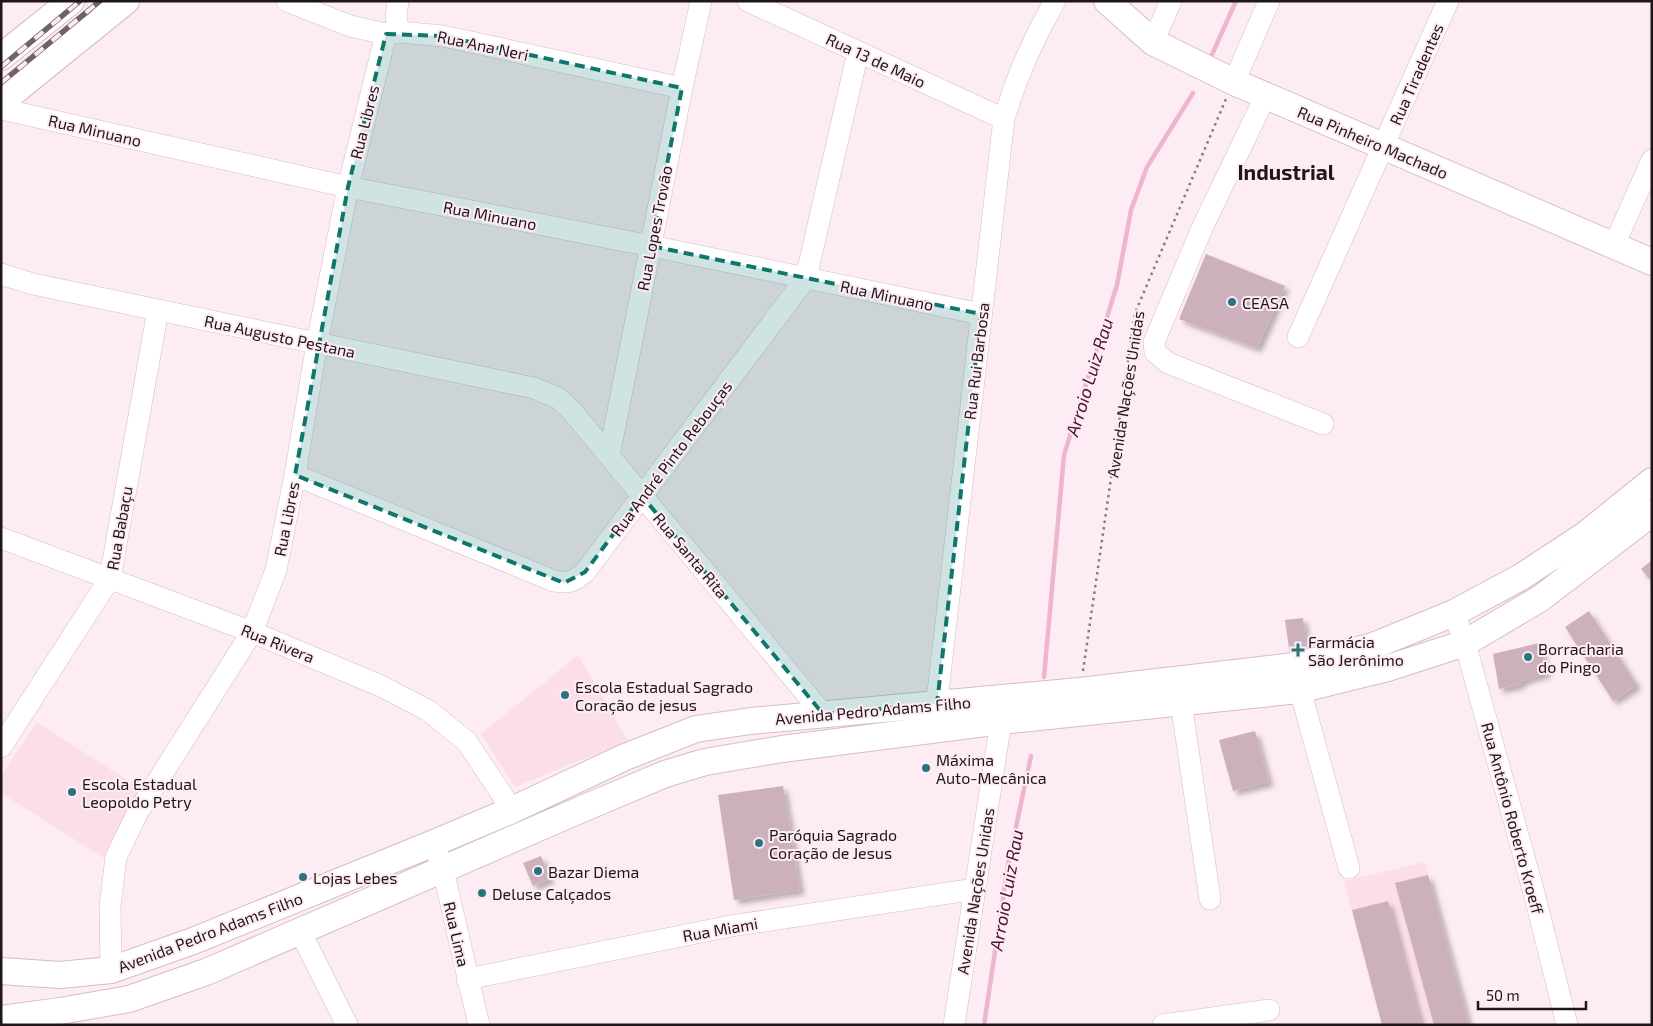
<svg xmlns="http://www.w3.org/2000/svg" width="1653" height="1026" font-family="'Exo 2',sans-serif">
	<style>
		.built { fill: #fbdee9 }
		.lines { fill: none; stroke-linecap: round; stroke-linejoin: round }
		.stream { stroke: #edb6cd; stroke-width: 4.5 }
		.building { fill: #ccb1bc; filter: url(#shadow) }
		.minor-casing { stroke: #d8bcc7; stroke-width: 22 }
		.major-casing { stroke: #d8bcc7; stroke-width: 28 }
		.path { stroke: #887b81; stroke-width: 2.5; stroke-dasharray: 2.5 4; stroke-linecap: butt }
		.minor { stroke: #fff; stroke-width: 21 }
		.major { stroke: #fff; stroke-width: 26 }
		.rail-casing { stroke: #706368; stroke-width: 5.5 }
		.rail { stroke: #fdecf3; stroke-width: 4; stroke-dasharray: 11; stroke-linecap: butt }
		.marked { fill: #0f766e; fill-opacity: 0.2; stroke: #0f766e; stroke-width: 4; stroke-dasharray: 10 6; stroke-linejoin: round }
		.poi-dot { fill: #2a747b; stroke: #fdecf3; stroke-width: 2 }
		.labels { text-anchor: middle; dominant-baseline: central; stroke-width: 4; stroke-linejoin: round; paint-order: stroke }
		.street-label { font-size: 16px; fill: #20161a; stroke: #fdecf3 }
		.poi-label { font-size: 16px; fill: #20161a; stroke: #fdecf3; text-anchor: start }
		.water-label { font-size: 18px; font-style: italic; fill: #511233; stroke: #fdecf3 }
		.district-label { font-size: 21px; font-weight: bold; fill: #20161a; stroke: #fdecf3 }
	</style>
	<defs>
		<filter id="shadow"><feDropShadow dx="4.5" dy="4.5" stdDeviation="2.5" flood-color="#0004"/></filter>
	</defs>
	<rect width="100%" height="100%" fill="#fdecf3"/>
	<path class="built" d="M578,655L628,741L515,787L481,734Z
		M37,722L144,791L107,860L1,793V776Z
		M1425,862L1428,875L1469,1025H1382L1344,881Z"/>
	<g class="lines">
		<path class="stream" d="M1210,59L1236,1
			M1044,677L1064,455L1117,285L1131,210L1147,167L1193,93
			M984,1025L1008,865L1031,756"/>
	</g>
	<path class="building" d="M1206,254L1285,286L1257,348L1179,319Z
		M1652,560V582L1641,569Z
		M1589,611L1637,685L1613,701L1565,627Z
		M1303,618L1308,660L1291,662L1285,620Z
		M1539,643L1547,673L1521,681V684L1499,689L1493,654Z
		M1255,731L1269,782L1233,791L1219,740Z
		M783,786L800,890L734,900L718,795Z
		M541,856L550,879L533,886L523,863Z
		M1428,875L1469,1025H1434L1395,883Z
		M1388,901L1421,1025H1382L1352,910Z"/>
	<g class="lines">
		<defs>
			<path id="minor" d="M97,1L111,15
				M287,1L350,26L386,34L399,32L443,36L682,88
				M398,1L396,17L399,32
				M748,1L1004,119
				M1153,42L1171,1
				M1234,82L1269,1
				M1266,95L1203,226L1154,342L1155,352L1168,363L1323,424
				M1,109L348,187L651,246L981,314
				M1614,245L1652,160
				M1,274L33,284L158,310L534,388L558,398L571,410L823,714
				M1298,337L1448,1
				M609,456L682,88L701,1
				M295,475L554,581C568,584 575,581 585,572L806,278L858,52
				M1,538L252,632L381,686L429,711L467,742L503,796L510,811
				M1454,613L1465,643L1534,893L1567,1025
				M1296,675L1349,868
				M1181,702L1210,899
				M935,718L1004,119C1016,78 1033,39 1055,1
				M1,747L110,578L158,310
				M438,855L443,870L479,1025
				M300,931L347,1025
				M111,970L110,907L116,857L138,812L252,632L276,570L295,475L317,343L348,187L386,34
				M467,979L731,926L975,889
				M954,1025L1001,721L1002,706
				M1163,1025L1269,1010"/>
			<path id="major" d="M1107,1L1153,42L1234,82L1652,262
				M1,57L71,1
				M1,102L126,1
				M1,971L60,975L111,970L193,941L434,843L510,811L625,757L696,729L751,721L1080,691L1294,666L1373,646L1454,613L1521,577L1585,535L1652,481
				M1,1019L60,1011L129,999L206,972L589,806L665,774L705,762L782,749L1001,721L1299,690L1388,668L1465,643L1541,598L1652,513"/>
		</defs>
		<use href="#minor" class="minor-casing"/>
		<use href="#major" class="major-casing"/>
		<path class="path" d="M1083,671L1135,313L1226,99"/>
		<use href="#minor" class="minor"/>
		<use href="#major" class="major"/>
		<defs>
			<path id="rail" d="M1,67L80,1
				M1,83L100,1"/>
		</defs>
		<use href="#rail" class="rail-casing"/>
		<use href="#rail" class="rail"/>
	</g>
	<path class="marked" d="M386,34L443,36L682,88L651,246L981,314L937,704L823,714L642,496L585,572L564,583L295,475L348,187Z"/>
	<g class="poi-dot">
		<circle cx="1232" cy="302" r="5"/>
		<path d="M1295.5 642.5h5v5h5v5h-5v5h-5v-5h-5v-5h5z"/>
		<circle cx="1528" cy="657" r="5"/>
		<circle cx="565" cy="695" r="5"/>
		<circle cx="926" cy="768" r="5"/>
		<circle cx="72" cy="792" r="5"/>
		<circle cx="759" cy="843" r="5"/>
		<circle cx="538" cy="871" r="5"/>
		<circle cx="303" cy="877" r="5"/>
		<circle cx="482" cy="893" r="5"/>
	</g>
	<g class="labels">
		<g class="street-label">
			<text transform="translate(483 45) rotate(12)">Rua Ana Neri</text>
			<text transform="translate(876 60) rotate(25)">Rua 13 de Maio</text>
			<text transform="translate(1416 74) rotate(-66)">Rua Tiradentes</text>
			<text transform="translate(364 122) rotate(-76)">Rua Libres</text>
			<text transform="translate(95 130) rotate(13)">Rua Minuano</text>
			<text transform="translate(1373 142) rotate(23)">Rua Pinheiro Machado</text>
			<text transform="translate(490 215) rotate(11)">Rua Minuano</text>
			<text transform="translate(654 228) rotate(-79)">Rua Lopes Trovão</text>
			<text transform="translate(887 295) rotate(12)">Rua Minuano</text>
			<text transform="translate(280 336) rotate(12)">Rua Augusto Pestana</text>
			<text transform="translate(976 361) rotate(-83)">Rua Rui Barbosa</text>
			<text transform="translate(1125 394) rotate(-81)">Avenida Nações Unidas</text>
			<text transform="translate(671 458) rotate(-53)">Rua André Pinto Rebouças</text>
			<text transform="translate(286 519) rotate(-79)">Rua Libres</text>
			<text transform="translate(119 528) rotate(-80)">Rua Babaçu</text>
			<text transform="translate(691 555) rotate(50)">Rua Santa Rita</text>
			<text transform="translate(278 643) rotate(22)">Rua Rivera</text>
			<text transform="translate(873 710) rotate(-5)">Avenida Pedro Adams Filho</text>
			<text transform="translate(1513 818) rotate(75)">Rua Antônio Roberto Kroeff</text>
			<text transform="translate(975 891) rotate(-81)">Avenida Nações Unidas</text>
			<text transform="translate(720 929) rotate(-10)">Rua Miami</text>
			<text transform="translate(210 932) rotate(-21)">Avenida Pedro Adams Filho</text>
			<text transform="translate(457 934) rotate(77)">Rua Lima</text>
		</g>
		<g class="poi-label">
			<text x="1242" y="302">CEASA</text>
			<text x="1308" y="641">Farmácia<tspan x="1308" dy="18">São Jerônimo</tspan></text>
			<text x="1538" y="648">Borracharia<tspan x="1538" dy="18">do Pingo</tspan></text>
			<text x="575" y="686">Escola Estadual Sagrado<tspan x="575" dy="18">Coração de jesus</tspan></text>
			<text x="936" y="759">Máxima<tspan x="936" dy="18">Auto-Mecânica</tspan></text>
			<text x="82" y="783">Escola Estadual<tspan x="82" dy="18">Leopoldo Petry</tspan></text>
			<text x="769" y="834">Paróquia Sagrado<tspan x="769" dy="18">Coração de Jesus</tspan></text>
			<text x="548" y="871">Bazar Diema</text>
			<text x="313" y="877">Lojas Lebes</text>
			<text x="492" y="893">Deluse Calçados</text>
		</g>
		<g class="water-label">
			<text transform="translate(1089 377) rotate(-73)">Arroio Luiz Rau</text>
			<text transform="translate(1006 890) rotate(-80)">Arroio Luiz Rau</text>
		</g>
		<g class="district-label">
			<text x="1286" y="171">Industrial</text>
		</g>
	</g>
	<rect width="1653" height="1026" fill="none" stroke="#20161a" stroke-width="5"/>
	<path d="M1478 1001v8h108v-8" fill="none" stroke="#20161a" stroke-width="2.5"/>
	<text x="1486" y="1001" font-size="15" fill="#20161a" stroke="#fdecf3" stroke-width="4" paint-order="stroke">50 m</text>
</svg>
